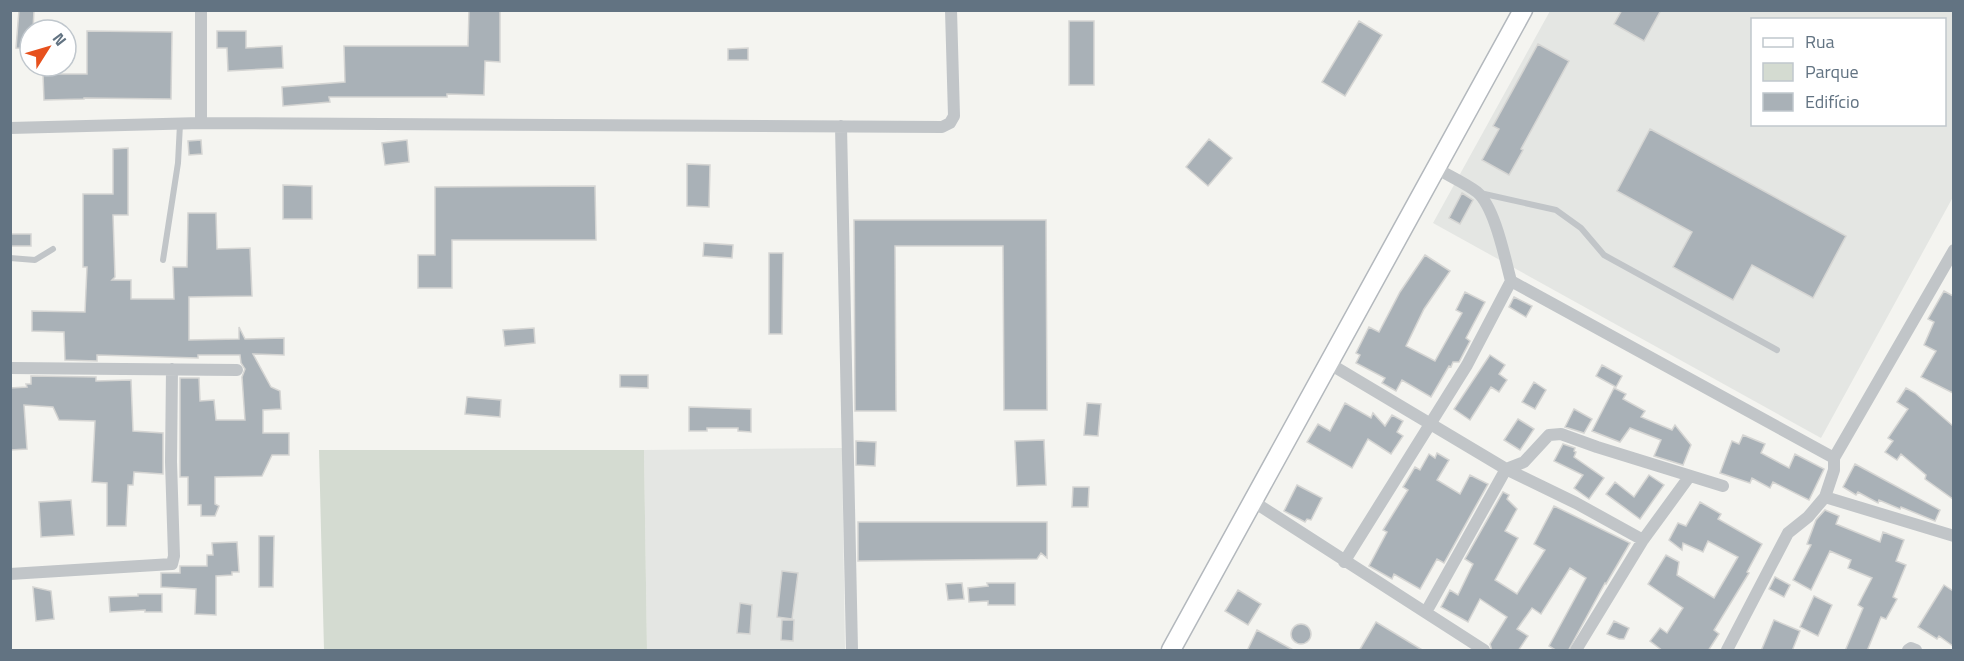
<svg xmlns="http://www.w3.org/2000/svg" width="1964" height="661" font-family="'Titillium Web',sans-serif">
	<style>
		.built { fill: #e4e6e3; fill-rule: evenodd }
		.green { fill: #d4dbd1 }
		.building { fill: #a9b1b7; stroke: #d5d5d3; stroke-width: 1.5 }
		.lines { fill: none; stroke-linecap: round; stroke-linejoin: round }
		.secondary-casing { stroke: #b3b8bd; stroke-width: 21 }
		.lane { stroke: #c1c5c8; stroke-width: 6 }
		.street { stroke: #c1c5c8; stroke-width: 12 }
		.secondary { stroke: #fff; stroke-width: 18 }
	</style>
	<rect width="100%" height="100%" fill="#f4f4f0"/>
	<path class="built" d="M1550,11H1953V197L1821,438L1433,223ZM1752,20H1944V124H1752Z
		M842,448L845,650H647L644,450Z"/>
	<path class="green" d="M319,450H644L647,650H324Z"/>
	<path class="building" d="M19,10H34L33,30H30V49L16,48Z
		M469,10H500V62L485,61L484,95L447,94V97H329L330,102L283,106L282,87L345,82L344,46H468Z
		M1622,10H1661L1644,41L1614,24Z
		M1069,21H1094V85H1069Z
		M1359,21L1382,35L1345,96L1322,82Z
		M87,31L172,32L171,99L84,98V99L44,100L43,74H87Z
		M217,31H246V48L282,46L283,68L228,71L227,48H217Z
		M1538,44L1569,61L1521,149L1523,150L1509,175L1482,160L1499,129L1493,126Z
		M748,48V60H728V49Z
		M1650,129L1846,236L1813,298L1752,265L1733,300L1673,267L1692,232L1617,191Z
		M1209,139L1232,158L1208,186L1186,167Z
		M201,140L202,154L189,155L188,141Z
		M407,140L409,162L385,165L382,143Z
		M128,148V215H113L115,277L112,280H131V299H174L173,267H187L188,213H216L217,249L250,248L252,296L189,297V340L239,339V327L245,339L284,338V355L253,354L271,387L280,391L281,409L263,410V433H289V455H272L262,476L215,477V504L219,506L215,516H201V505H188V477H180V378H199L200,401L214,400L216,420H245L242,377L245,369L241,363L240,355H198V358L97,355V361L65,360L64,332L32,331V311L85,312L87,267H83V194H113V149Z
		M687,164L710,165L709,207L687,206Z
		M283,185L312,186V219H283Z
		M595,186L596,240H452V288H418V255H435V187Z
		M1462,193L1473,200L1460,224L1449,218Z
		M854,220H1046L1047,410H1004L1003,246H895L896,411H855Z
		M10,234H31V246H10Z
		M704,243L733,245L732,258L703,256Z
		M769,253H783L782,334H769Z
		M1425,255L1450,271L1424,309L1406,346L1435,361L1462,313L1456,310L1465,292L1485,302L1466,338L1470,341L1459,362H1453L1451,367L1449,366L1431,397L1402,380L1396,391L1382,383L1385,378L1356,363L1360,355L1356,353L1369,327L1379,332L1400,292Z
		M1944,291L1953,296V393L1921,377L1936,351L1924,345L1934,322L1928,319Z
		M1514,297L1532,306L1526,317L1509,307Z
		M534,328L535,343L505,346L503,330Z
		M1490,355L1505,365L1499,374L1507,380L1499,392L1491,387L1470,420L1454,409Z
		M1602,365L1622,376L1616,387L1596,376Z
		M620,375H648V388L620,387Z
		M31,376L96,377V381L131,380L133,431L163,433V474L134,472L133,485H128L126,526H107V483L92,482L95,421L59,420L53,407L24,405L27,449L10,450V388L27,387L26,384H31Z
		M1534,382L1546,390L1535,409L1522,402Z
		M1614,388L1626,394L1623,399L1645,411L1641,417L1672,430L1675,425L1691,445L1683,465L1654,456L1661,440L1630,428L1620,442L1592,431Z
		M1906,388L1915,393L1953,426V499L1925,479L1926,475L1901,454L1897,460L1885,452L1893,441L1888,438L1908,409L1897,402Z
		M467,397L501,400L500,417L465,414Z
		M1087,403L1101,404L1098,436L1084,435Z
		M1345,403L1371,418L1373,413L1385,426L1392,415L1403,421L1397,432L1403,436L1391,454L1368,439L1352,468L1307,442L1318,424L1330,431Z
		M689,407L751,409V432L738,431V428H707V431H689Z
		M1574,409L1592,419L1584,433L1565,427Z
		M1518,419L1534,429L1520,450L1504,440Z
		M1743,435L1765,444L1761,453L1789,468L1795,454L1824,469L1809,500L1773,482L1770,488L1752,478L1750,483L1720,473L1732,441L1739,444Z
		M1044,440L1046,485L1017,486L1015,441Z
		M856,441L876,442L875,466L856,465Z
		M1563,444L1575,448L1574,451L1576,452L1574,457L1604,478L1589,499L1574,488L1583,475L1554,461Z
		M1437,453L1449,460L1437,480L1460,494L1470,475L1488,484L1444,563L1437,559L1420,589L1394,574L1392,579L1369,566L1387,532L1383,530L1408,490L1403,487L1415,467L1420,470L1429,454L1435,458Z
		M1855,464L1940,510L1935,521L1901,507L1900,509L1879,500L1878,503L1858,492L1856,495L1843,487Z
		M1649,475L1664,485L1640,519L1606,494L1615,482L1634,497Z
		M1297,485L1322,498L1311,520L1307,519L1305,522L1284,511Z
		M1073,487H1089L1088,507H1072Z
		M1503,492L1509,495L1507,499L1517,509L1505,531L1518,538L1495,580L1517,594L1545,550L1534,544L1554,506L1630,543L1606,584L1605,583L1568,651H1557L1549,646L1586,578L1570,568L1541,614L1532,608L1517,629L1528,636L1518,651H1492L1490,644L1507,617L1480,599L1468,622L1441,607L1450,590L1458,595L1473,564L1465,559Z
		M71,500L74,535L41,537L39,502Z
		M1700,502L1721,514L1718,519L1762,544L1747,572L1749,573L1714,630L1719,634L1708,651H1663L1650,641L1660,628L1667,633L1683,608L1648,584L1666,555L1679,562L1677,575L1714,598L1738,557L1708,541L1703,552L1683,543L1682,550L1669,540L1678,523L1686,526Z
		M1825,510L1839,516L1836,524L1880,542L1883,532L1904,540L1896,561L1906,565L1893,597L1897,599L1886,619L1881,617L1867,651H1845L1863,608L1858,605L1872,578L1848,568L1851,560L1830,551L1811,590L1793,580L1811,545L1807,544L1816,520Z
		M858,522H1047V558L1041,553L1037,559L858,561Z
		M259,536H274L273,587H259Z
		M237,542L239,572H232V575L216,576V615L195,614L196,589L161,587V573H180V566H207V555H213L212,543Z
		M782,571L798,573L792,619L777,617Z
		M1775,577L1790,585L1784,597L1769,589Z
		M962,583L964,599L948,600L946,584Z
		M987,583H1015V605H988V601L969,602L968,588L988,586Z
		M1944,585L1953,591V646L1939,636L1937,639L1918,627Z
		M33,587L51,591L54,619L36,621Z
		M1238,590L1261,604L1248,625L1225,611Z
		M138,594H162V612H145V610L110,612L109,597L138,596Z
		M1814,596L1832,605L1818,636L1800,627Z
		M740,603L752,605L750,634L737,633Z
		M782,620H794L793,641L781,640Z
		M1774,620L1800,631L1792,651H1761Z
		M1614,621L1629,628L1624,639H1619L1607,634Z
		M1376,622L1424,651H1359Z
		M1291 634a10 10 0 1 1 20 0a10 10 0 1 1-20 0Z
		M1257,630L1295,651H1247Z"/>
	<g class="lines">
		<defs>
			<path id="secondary" d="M1171,650L1523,10"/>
		</defs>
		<use href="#secondary" class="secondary-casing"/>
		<path class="lane" d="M1480,193L1556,210L1581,228L1604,255L1777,350
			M10,258L35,260L53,249
			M163,260L178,163L180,124"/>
		<path class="street" d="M201,10V123
			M841,126L852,650
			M10,128L201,123L942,127L950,123L954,116L951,10
			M1511,281L1834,458
			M1330,364L1506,469L1576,503L1643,540
			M10,368L237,370
			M1825,497L1954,536
			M1254,502L1484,650
			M1344,562L1467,365L1511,281C1505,259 1495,207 1477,192C1465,183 1449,176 1436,168
			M10,574L172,564L174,556L171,462L172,369
			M1426,612L1506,469L1524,462L1549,435L1561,434L1597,447L1723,486
			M1576,650L1643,540L1689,477
			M1727,650L1788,533L1808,517L1825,497L1834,470V458L1954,250
			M1908,650L1911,648L1916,650"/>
		<use href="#secondary" class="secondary"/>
	</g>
	<rect width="1964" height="661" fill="none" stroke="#627382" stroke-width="24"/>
	<rect x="1751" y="18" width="195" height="108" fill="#ffffff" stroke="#c0c7cd" stroke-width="1.5"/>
	<rect x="1763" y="38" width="30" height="9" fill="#ffffff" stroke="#c0c7cd" stroke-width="1.5"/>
	<text x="1805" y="48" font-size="18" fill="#627382">Rua</text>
	<rect x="1763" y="63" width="30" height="18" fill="#d4dbd1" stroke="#c0c7cd" stroke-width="1.5"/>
	<text x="1805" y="78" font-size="18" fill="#627382">Parque</text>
	<rect x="1763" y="93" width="30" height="18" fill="#a9b1b7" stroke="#c0c7cd" stroke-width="1.5"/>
	<text x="1805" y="108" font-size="18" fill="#627382">Edifício</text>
	<g transform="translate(48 48) rotate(53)"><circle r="28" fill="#ffffff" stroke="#c0c7cd" stroke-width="1.5"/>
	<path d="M0-4.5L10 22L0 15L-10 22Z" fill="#e7511d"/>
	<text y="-9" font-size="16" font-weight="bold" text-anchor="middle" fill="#627382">N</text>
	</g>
</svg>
